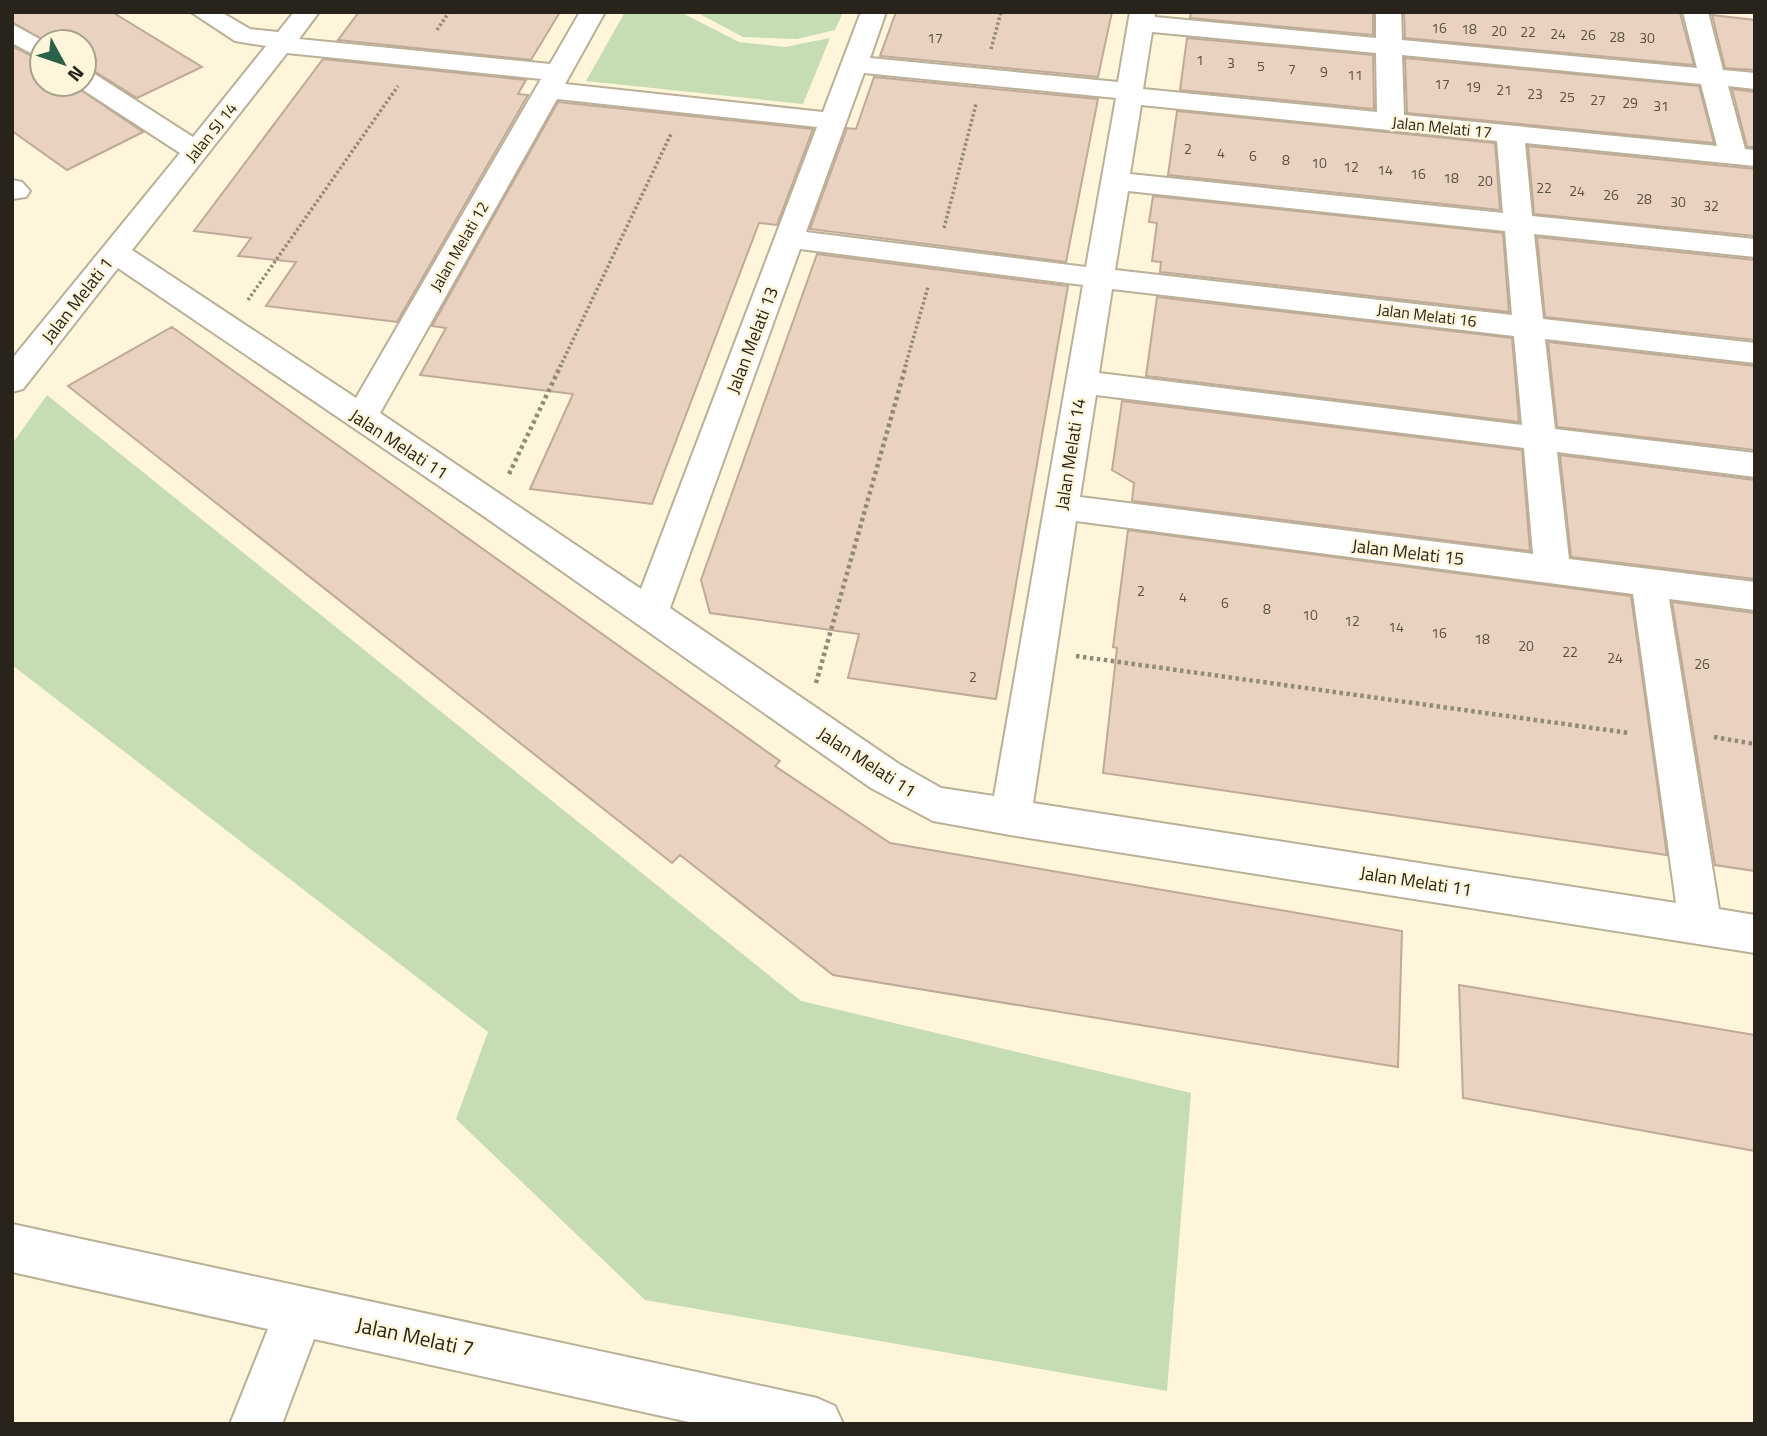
<svg xmlns="http://www.w3.org/2000/svg" width="1767" height="1436" font-family="'Titillium Web',sans-serif">
	<style>
		.green { fill: #c6dcb3 }
		.building { fill: #ead2c0; stroke: #c0a998; stroke-width: 2 }
		.lines { fill: none; stroke-linecap: round; stroke-linejoin: round }
		.minor-casing { stroke: #bab098; stroke-width: 4 }
		.path-far1 { stroke: #918a79; stroke-width: 3.5; stroke-dasharray: 2.5 2.5; stroke-linecap: butt }
		.path { stroke: #918a79; stroke-width: 4.5; stroke-dasharray: 3.5 3.5; stroke-linecap: butt }
		.minor { fill: #fff; fill-rule: evenodd }
		.labels { text-anchor: middle; dominant-baseline: central; stroke-width: 5; stroke-linejoin: round; paint-order: stroke }
		.number-label { font-size: 14px; fill: #585044 }
		.far-street-label { font-size: 16px; fill: #28241b; stroke: #fef5db }
		.street-label { font-size: 18px; fill: #28241b; stroke: #fef5db }
		.near-street-label { font-size: 21px; fill: #28241b; stroke: #fef5db }
	</style>
	<rect width="100%" height="100%" fill="#fef5db"/>
	<path class="green" d="M625,12H680L739,42L785,47L830,38L803,104L586,81Z
		M696,12H843L835,30L797,39L743,37Z
		M47,395L801,1001L1191,1093L1167,1391L645,1300L456,1119L488,1032L12,665V444Z"/>
	<path class="building" d="M12,12H112L202,67L137,98L94,71L84,69V42H47L12,22Z
		M359,12H560L531,60L338,40Z
		M896,12H1112L1098,77L880,56Z
		M1191,12H1373V35L1190,18Z
		M1404,12L1680,13L1694,65L1405,38Z
		M1712,15L1755,20V70L1725,68Z
		M1187,38L1373,55L1374,109L1180,90Z
		M12,46L42,61V84H72L143,132L67,170L12,131Z
		M1405,58L1699,86L1714,143L1407,113Z
		M323,59L526,80L518,94L528,95L397,322L266,306L296,262L238,256L251,238L194,231Z
		M874,77L1098,99L1066,262L810,229L847,128L856,129Z
		M1732,89L1755,92V147H1747Z
		M558,102L813,129L777,225L759,223L652,504L530,489L573,394L420,375L446,328L432,326Z
		M1177,111L1495,143L1500,210L1168,175Z
		M1528,146L1755,169V236L1534,214Z
		M1153,196L1503,233L1509,312L1160,272L1161,262L1152,261L1157,223L1149,222Z
		M1537,237L1755,260V340L1545,317Z
		M817,254L1068,286L996,699L848,678L859,634L710,613L701,580Z
		M1157,297L1512,338L1519,422L1146,376Z
		M172,327L780,761L775,766L890,843L1402,931L1398,1067L833,975L680,855L672,863L68,386Z
		M1548,342L1755,366V450L1557,427Z
		M1122,401L1522,450L1530,551L1132,501L1134,483L1112,470Z
		M1560,455L1755,480V579L1571,557Z
		M1128,530L1631,596L1667,855L1103,773L1117,648L1113,647Z
		M1672,602L1755,613V871L1715,865Z
		M1459,985L1755,1035V1151L1463,1098Z"/>
	<g class="lines">
		<defs>
			<path id="minor" d="M191,12H221L250,29L278,32L294,12H319L299,39L550,64L580,12H605L565,84L823,112L861,12H886L870,58L1118,82L1130,12H1155V17L1376,38V12H1401L1402,40L1697,68L1683,12H1708L1723,70L1755,73V89L1728,86L1745,149L1755,150V166L1525,143L1532,216L1755,239V257L1534,234L1543,319L1755,343V363L1545,339L1555,429L1755,453V477L1557,452L1569,559L1755,582V610L1669,599L1719,909L1755,915V953L1010,835L933,821L871,788L482,515L118,268L23,389L12,392V359L180,153L74,84H84V71L93,73L193,137L266,46L235,41ZM1152,32L1376,53L1377,112L1143,89ZM287,53L541,79L356,398L132,250ZM1402,55L1701,84L1717,146L1404,115ZM864,73L1116,98L1086,267L806,232ZM557,99L817,127L641,589L380,413ZM1141,105L1497,141L1503,213L1130,174ZM1128,191L1505,231L1512,315L1115,270ZM800,249L1083,285L994,796L941,788L899,764L670,608ZM1112,289L1514,336L1522,425L1099,373ZM1096,395L1524,448L1533,554L1080,497ZM1076,521L1633,594L1676,903L1033,803Z
				M12,24L45,42H42V59L12,43Z
				M12,180L22,182L30,191L26,197L12,199Z
				M12,1224L817,1398L835,1406L843,1424H698L314,1339L282,1424H230L268,1329L12,1272Z"/>
		</defs>
		<use href="#minor" class="minor-casing"/>
		<path class="path-far1" d="M437,30L449,12
			M991,49L1001,12
			M944,228L976,104
			M248,300L398,86
			M560,367L671,134
			M905,367L928,287"/>
		<path class="path" d="M509,474L561,365
			M1076,656L1629,733
			M816,683L906,365
			M1714,737L1755,744"/>
		<use href="#minor" class="minor"/>
	</g>
	<g class="labels">
		<g class="number-label">
			<text x="1439" y="27">16</text>
			<text x="1469" y="28">18</text>
			<text x="1499" y="30">20</text>
			<text x="1528" y="31">22</text>
			<text x="1558" y="33">24</text>
			<text x="1588" y="34">26</text>
			<text x="1617" y="36">28</text>
			<text x="935" y="37">17</text>
			<text x="1647" y="37">30</text>
			<text x="1200" y="59">1</text>
			<text x="1231" y="62">3</text>
			<text x="1261" y="65">5</text>
			<text x="1292" y="68">7</text>
			<text x="1324" y="71">9</text>
			<text x="1355" y="74">11</text>
			<text x="1442" y="83">17</text>
			<text x="1473" y="86">19</text>
			<text x="1504" y="89">21</text>
			<text x="1535" y="93">23</text>
			<text x="1567" y="96">25</text>
			<text x="1598" y="99">27</text>
			<text x="1630" y="102">29</text>
			<text x="1661" y="105">31</text>
			<text x="1188" y="148">2</text>
			<text x="1221" y="152">4</text>
			<text x="1253" y="155">6</text>
			<text x="1286" y="159">8</text>
			<text x="1319" y="162">10</text>
			<text x="1351" y="166">12</text>
			<text x="1385" y="169">14</text>
			<text x="1418" y="173">16</text>
			<text x="1451" y="177">18</text>
			<text x="1485" y="180">20</text>
			<text x="1544" y="187">22</text>
			<text x="1577" y="190">24</text>
			<text x="1611" y="194">26</text>
			<text x="1644" y="198">28</text>
			<text x="1678" y="201">30</text>
			<text x="1711" y="205">32</text>
			<text x="1141" y="590">2</text>
			<text x="1183" y="596">4</text>
			<text x="1225" y="602">6</text>
			<text x="1267" y="608">8</text>
			<text x="1310" y="614">10</text>
			<text x="1352" y="620">12</text>
			<text x="1396" y="626">14</text>
			<text x="1439" y="632">16</text>
			<text x="1482" y="638">18</text>
			<text x="1526" y="645">20</text>
			<text x="1570" y="651">22</text>
			<text x="1615" y="657">24</text>
			<text x="1702" y="663">26</text>
			<text x="973" y="676">2</text>
		</g>
		<g class="far-street-label">
			<text transform="translate(1442 127) rotate(6)">Jalan Melati 17</text>
			<text transform="translate(211 132) rotate(-51)">Jalan SJ 14</text>
			<text transform="translate(459 246) rotate(-60)">Jalan Melati 12</text>
			<text transform="translate(1427 315) rotate(7)">Jalan Melati 16</text>
		</g>
		<g class="street-label">
			<text transform="translate(77 300) rotate(-52)">Jalan Melati 1</text>
			<text transform="translate(752 340) rotate(-69)">Jalan Melati 13</text>
			<text transform="translate(399 444) rotate(33)">Jalan Melati 11</text>
			<text transform="translate(1070 454) rotate(-81)">Jalan Melati 14</text>
			<text transform="translate(1408 552) rotate(7)">Jalan Melati 15</text>
			<text transform="translate(867 762) rotate(33)">Jalan Melati 11</text>
			<text transform="translate(1416 881) rotate(9)">Jalan Melati 11</text>
		</g>
		<g class="near-street-label">
			<text transform="translate(415 1336) rotate(12)">Jalan Melati 7</text>
		</g>
	</g>
	<rect width="1767" height="1436" fill="none" stroke="#28241b" stroke-width="28"/>
	<g transform="translate(63 63) rotate(130)"><circle r="33" fill="#fef5db" stroke="#a8a18e" stroke-width="2"/>
	<path d="M0-5L12 26L0 18L-12 26Z" fill="#2a6249"/>
	<text y="-10" font-size="19" font-weight="bold" text-anchor="middle" fill="#28241b">N</text>
	</g>
</svg>
